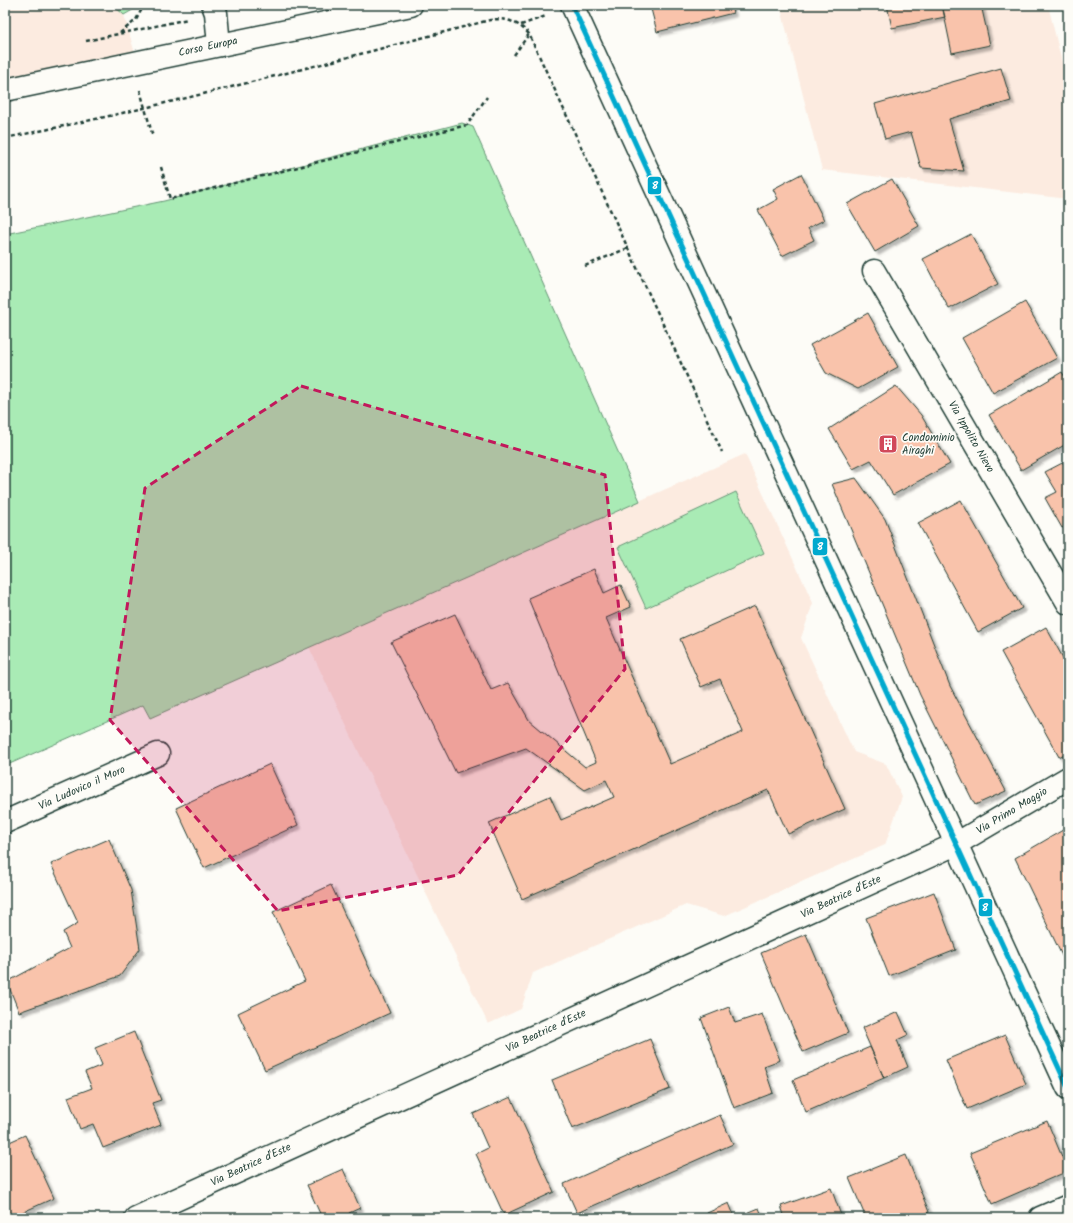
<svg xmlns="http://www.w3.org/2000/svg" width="1073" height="1223" font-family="Kalam,sans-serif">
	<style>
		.built { fill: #fcebe0 }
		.green { fill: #a9ebb5; stroke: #649474 }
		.building { fill: #f9c3ab; stroke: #1f3d34; filter: url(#shadow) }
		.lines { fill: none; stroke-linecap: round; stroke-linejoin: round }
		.minor-casing { stroke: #1f3d34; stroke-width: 25 }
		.major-casing { stroke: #1f3d34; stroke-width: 25 }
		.path { stroke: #1f3d34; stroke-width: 2.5; stroke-dasharray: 4 3; stroke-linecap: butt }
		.minor { stroke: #fdfcf7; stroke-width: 22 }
		.major { stroke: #fdfcf7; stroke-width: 22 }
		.bus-1-casing { stroke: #fdfcf7; stroke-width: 8 }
		.bus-1 { stroke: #00a9ce; stroke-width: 5 }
		.marked { fill: #c2185b; fill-opacity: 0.2; stroke: #c2185b; stroke-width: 3; stroke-dasharray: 8 5; stroke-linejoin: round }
		.labels { text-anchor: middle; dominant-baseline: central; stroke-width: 3.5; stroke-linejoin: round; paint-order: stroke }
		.street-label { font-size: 11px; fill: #1f3d34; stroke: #fdfcf7 }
		.poi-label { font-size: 11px; fill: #1f3d34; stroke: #fdfcf7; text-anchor: start }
		.line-badge { stroke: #fdfcf7; stroke-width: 1.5 }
		.badge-label { font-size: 11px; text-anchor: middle; font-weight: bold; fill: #fff }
	</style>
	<defs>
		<filter id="shadow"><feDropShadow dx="3.5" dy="3.5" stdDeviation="1" flood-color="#0004"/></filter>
	</defs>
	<rect width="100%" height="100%" fill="#fdfcf7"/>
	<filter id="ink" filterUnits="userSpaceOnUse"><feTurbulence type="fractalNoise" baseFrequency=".025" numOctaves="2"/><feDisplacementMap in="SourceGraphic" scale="8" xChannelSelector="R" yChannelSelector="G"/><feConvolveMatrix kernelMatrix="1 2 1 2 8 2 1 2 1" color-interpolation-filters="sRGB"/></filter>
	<g filter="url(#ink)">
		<path class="built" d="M5,5H113L124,15L136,57L5,87Z
			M780,5H1048L1068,87V199L822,170Z
			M745,454L813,603L801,638L854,752L886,764L902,797L885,845L724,916L686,905L533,973L521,1009L488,1024L309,647Z"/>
		<path class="green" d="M113,5H137L136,8L124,15Z
			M462,123L473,127L640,501L150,718L143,705L5,766V234L164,201Z
			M736,492L764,553L646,608L618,547Z"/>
		<path class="building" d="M650,5H731L733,13L657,32Z
			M887,5H942L945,17L892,28Z
			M942,5H981L990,45L952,53Z
			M1001,68L1011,101L949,119L964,171L921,168L911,132L885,139L875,104Z
			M801,174L824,220L808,228L814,240L782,256L758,210L778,199L773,189Z
			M892,179L919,226L875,252L847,204Z
			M971,234L998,284L949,309L923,259Z
			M1025,302L1057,358L993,393L962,338Z
			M868,313L898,367L858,389L826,373L810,345Z
			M1062,372L1068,382V443L1021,470L989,415Z
			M896,386L921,415L950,464L893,495L871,460L853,469L829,429Z
			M1068,460V525L1062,528L1045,498L1057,492L1045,472Z
			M856,478L885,519L950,686L1006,791L975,805L920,695L832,484Z
			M961,500L1022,608L978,632L918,523Z
			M594,569L604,593L621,585L631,607L606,618L670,764L743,732L720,679L701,687L680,639L755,606L845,809L788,834L768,790L522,899L489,823L550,796L561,820L614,797L606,780L585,790L526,748L456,773L391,642L455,614L491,690L508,683L529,720L585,767L596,762L528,598Z
			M1046,627L1068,667V752L1059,757L1001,652Z
			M270,764L298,825L204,868L176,808Z
			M1068,827V962L1066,964L1015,858Z
			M109,839L131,890L140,949L120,976L19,1012L7,982L70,948L63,932L78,923L51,864Z
			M331,885L390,1013L265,1070L238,1013L305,981L273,912Z
			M934,892L956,950L889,976L866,918Z
			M806,934L848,1033L803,1052L761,953Z
			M729,1007L735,1023L762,1014L780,1060L764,1066L773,1093L734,1108L701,1018Z
			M898,1012L908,1035L897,1040L908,1067L884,1078L862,1028Z
			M134,1032L161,1100L152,1103L161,1125L103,1148L93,1124L80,1129L68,1097L92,1088L85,1072L102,1065L95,1048Z
			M1005,1035L1026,1084L967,1109L946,1060Z
			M650,1039L670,1089L572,1129L552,1080Z
			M870,1047L884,1078L806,1112L793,1080Z
			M511,1097L554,1192L504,1215L476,1154L488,1148L473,1114Z
			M720,1115L733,1144L577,1213L564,1184Z
			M1047,1121L1068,1171L992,1204L970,1153Z
			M25,1135L54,1198L10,1218H5V1144Z
			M906,1155L929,1212L915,1218H866L849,1178Z
			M343,1169L360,1208L349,1213L351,1218H322L307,1185Z
			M831,1188L842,1218H785L781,1206Z
			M729,1203L735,1218L759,1208L763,1218H709L707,1213Z"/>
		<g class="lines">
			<defs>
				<path id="minor" d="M213,5L216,13L219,45
					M572,5L1068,1088
					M874,271L1068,603
					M5,822L158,754
					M136,1218L956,844L1068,778
					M1040,1218L1068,1206"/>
				<path id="major" d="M5,90L411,5"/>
			</defs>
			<use href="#minor" class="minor-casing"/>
			<use href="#major" class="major-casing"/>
			<path class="path" d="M521,25L546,16
				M120,33L136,20L144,5
				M86,41L188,19
				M514,55L529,34
				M140,90L153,137
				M5,138C168,106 329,62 490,20C506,17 518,22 529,34L722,452
				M161,167L170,199L467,125L487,97
				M585,266L628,248"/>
			<use href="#minor" class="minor"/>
			<use href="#major" class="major"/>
			<defs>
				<path id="bus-1" d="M572,5L1068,1088"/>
			</defs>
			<use href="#bus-1" class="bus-1-casing"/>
			<use href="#bus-1" class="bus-1"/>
		</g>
	</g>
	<path class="marked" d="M301,386L605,475L625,669L458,875L278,911L110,720L145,488Z"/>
	<defs>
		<symbol id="building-square" viewBox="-11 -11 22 22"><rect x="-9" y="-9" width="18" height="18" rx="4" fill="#d1495b" stroke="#fdfcf7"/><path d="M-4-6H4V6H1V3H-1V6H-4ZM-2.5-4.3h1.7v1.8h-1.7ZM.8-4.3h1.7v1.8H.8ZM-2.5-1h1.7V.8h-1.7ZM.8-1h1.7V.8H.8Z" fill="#fff"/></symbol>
	</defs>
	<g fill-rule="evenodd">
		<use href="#building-square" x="877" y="433" width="22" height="22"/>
	</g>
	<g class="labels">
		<g class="street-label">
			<text transform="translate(208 47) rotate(-12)">Corso Europa</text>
			<text transform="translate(971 437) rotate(60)">Via Ippolito Nievo</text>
			<text transform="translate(82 788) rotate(-24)">Via Ludovico il Moro</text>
			<text transform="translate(1012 811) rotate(-31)">Via Primo Maggio</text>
			<text transform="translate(841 897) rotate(-25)">Via Beatrice d'Este</text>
			<text transform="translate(546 1031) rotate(-25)">Via Beatrice d'Este</text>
			<text transform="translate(251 1165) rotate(-25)">Via Beatrice d'Este</text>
		</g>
		<g class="poi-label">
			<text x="902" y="438">Condominio<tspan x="902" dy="13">Airaghi</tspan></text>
		</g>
	</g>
	<g class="line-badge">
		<rect x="647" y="176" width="15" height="19" rx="4" fill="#00a9ce"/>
		<rect x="812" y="537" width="16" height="19" rx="4" fill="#00a9ce"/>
		<rect x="978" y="898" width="15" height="19" rx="4" fill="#00a9ce"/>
	</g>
	<g class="badge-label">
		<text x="655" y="189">8</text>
		<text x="820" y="550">8</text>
		<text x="985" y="911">8</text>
	</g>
	<rect width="1073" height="1223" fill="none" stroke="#fdfcf7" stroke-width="20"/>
	<rect x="10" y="10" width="1053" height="1203" fill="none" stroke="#1f3d34" stroke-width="1.5" filter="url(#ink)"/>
</svg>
